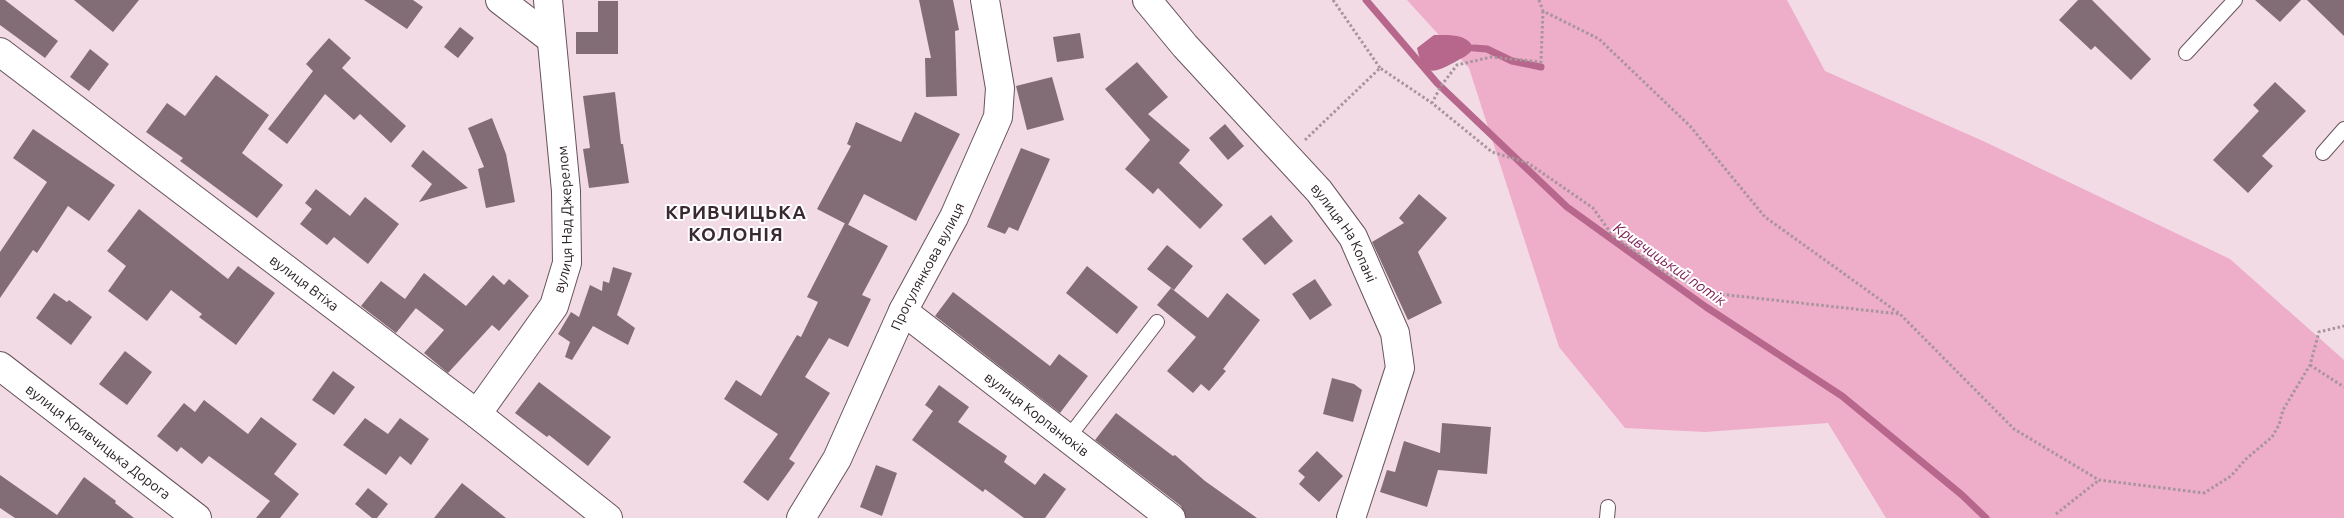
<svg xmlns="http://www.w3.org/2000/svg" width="2344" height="518" font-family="Ubuntu,sans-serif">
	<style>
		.green { fill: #eeadc9 }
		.water { fill: #b7678c }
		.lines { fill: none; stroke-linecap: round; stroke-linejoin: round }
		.stream { stroke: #b7678c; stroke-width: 7 }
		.building { fill: #826d76 }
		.lane-casing { stroke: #67535b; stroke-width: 16 }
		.street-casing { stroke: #67535b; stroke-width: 30 }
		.path { stroke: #a7959c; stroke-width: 3; stroke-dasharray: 2.5 2.5; stroke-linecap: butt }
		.lane { stroke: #fff; stroke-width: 14 }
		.street { stroke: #fff; stroke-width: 28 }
		.labels { text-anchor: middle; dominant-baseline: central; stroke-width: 4; stroke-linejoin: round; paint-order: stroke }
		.street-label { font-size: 14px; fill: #2a2225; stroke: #fff }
		.water-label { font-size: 15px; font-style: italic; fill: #7c1b51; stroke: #fff }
		.district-label { font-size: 19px; font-weight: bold; letter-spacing: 1px; fill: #3a2930; stroke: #fff }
	</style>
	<rect width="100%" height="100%" fill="#f3dbe5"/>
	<path class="green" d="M1407,0H1787L1825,71L1983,141L2230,259L2344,360V518H1886L1828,423L1705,432L1625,428L1559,347L1469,68Z"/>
	<path class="water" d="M1434,35C1449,35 1466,33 1474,48C1469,55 1462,58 1455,62C1433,74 1423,77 1417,48Z"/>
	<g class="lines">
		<path class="stream" d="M1366,0L1437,83L1567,207L1706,307L1842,396L1962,495L1986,518
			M1474,48L1487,49L1512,61L1541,67"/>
	</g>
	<path class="building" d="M0,0H5L58,41L45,58L0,25Z
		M74,0H139L113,32Z
		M364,0H413L423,7L407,29Z
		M919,0H953L959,30L955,31L957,96L926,97L925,58H931Z
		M2078,0H2092L2151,59L2131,80L2095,46L2091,50L2059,20Z
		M2255,0H2301L2280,22Z
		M2307,0H2344V36Z
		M598,1H618V54H576V32H598Z
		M460,27L474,38L458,58L444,47Z
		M1080,33L1084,58L1057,62L1053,37Z
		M329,38L351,58L342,68L406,126L391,143L360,114L354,120L325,94L287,144L268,129L313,71L306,64Z
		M90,49L109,64L89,91L70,77Z
		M1137,62L1168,97L1148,114L1190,150L1179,163L1223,205L1200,229L1158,188L1153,194L1125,169L1150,140L1105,89Z
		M216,75L269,115L242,153L283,185L257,218L180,161L183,158L146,132L167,103L185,116Z
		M1052,77L1064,120L1027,130L1016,86Z
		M2275,82L2306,111L2262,156L2273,166L2248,193L2213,160L2259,111L2253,105Z
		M615,92L621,144H623L629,183L589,188L583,149L590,148L583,96Z
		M915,112L960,134L916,221L864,194L848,225L817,209L851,146L847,144L856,122L901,142Z
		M492,118L506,154L515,202L486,208L478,169L484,167L468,128Z
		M1225,124L1244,146L1228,160L1209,138Z
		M33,129L115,185L89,221L68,206L37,253L33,250L0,298V252L47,182L13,158Z
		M1021,148L1050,159L1018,231L1009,227L1005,234L987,227Z
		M423,150L468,188L419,202L432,184L411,166Z
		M316,189L350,216L365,197L399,224L368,264L334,237L327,245L300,224L312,209L305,203Z
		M1419,194L1447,218L1418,252L1442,303L1408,320L1372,242L1404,223L1399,218Z
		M139,209L228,279L238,266L275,293L236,345L199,317L202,314L171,290L147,321L108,291L126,266L107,251Z
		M1271,215L1293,241L1265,265L1242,239Z
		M845,223L888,246L862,295L871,299L848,347L829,338L805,377L830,393L789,459L795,463L768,501L743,482L778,434L724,399L736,380L761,396L797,335L801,337L818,302L807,297Z
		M1167,245L1193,266L1174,290L1147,269Z
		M1087,266L1138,307L1117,334L1066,293Z
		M613,267L632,273L617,315L635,328L628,345L593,326L572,360L565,357L570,342L558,334L571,312L579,317L590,285L602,291L603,281L609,283Z
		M424,273L466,306L493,275L504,285L509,279L529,296L499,331L492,325L448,373L424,353L444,330L413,306L416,308L396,333L361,306L381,281L405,299Z
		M1315,279L1332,305L1310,320L1292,294Z
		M1171,288L1208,318L1227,293L1260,320L1223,369L1226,371L1209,391L1201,384L1193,393L1167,371L1196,337L1157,305Z
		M953,292L1050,366L1059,354L1088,376L1060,413L935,316Z
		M54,293L67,302L69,300L92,317L71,345L36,318Z
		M125,351L152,372L127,405L99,384Z
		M333,371L355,387L334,415L312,400Z
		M1332,378L1354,384L1362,390L1353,422L1323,414Z
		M539,382L611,437L588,466L549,435L547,437L515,413Z
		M939,385L969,407L958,422L1007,456L1004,462L1035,485L1044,473L1066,489L1045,518H1024L985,489L983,492L912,440L933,411L925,405Z
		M204,400L248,434L261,417L297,444L274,474L299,494L280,518H256L270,501L209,456L202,464L181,447L177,452L157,436L184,403L195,412Z
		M1116,413L1173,456L1175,455L1205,481L1257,518H1186L1181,506L1095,440Z
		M365,418L388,434L400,418L429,439L411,465L400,456L386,475L343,445Z
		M1442,423L1491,427L1487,474L1438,470L1427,507L1380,492L1387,470L1395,472L1404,441L1440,453Z
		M1317,451L1343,476L1319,502L1299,484L1305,477L1298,471Z
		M876,465L897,473L882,516L860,507Z
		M0,475L57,515L84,477L116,501L115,503L134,518H15L0,508Z
		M462,483L506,518H434Z
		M368,488L388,504L377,518H372L355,504Z"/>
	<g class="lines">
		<defs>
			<path id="lane" d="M2186,53L2235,0
				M2323,153L2344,129
				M1068,438L1157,322
				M1607,518L1608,507"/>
			<g id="street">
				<path d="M500,0L551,39"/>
				<path id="s1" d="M1147,0L1185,46L1319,191L1353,237L1395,333L1400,368L1351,518"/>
				<path id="s2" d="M0,52L477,414L608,518"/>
				<path id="s3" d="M903,311L1171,518"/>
				<path id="s4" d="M0,366L197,518"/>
				<path id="s5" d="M477,414L554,306L567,263L566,191L548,0"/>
				<path id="s6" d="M801,518L837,459L903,311L954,217L998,117L1000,88L985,0"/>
			</g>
		</defs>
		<use href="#lane" class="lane-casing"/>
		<use href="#street" class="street-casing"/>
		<path class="path" d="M1333,0L1380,68
			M1539,0L1543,11L1599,39L1690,126L1765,217L1900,314L2014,429L2099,480L2204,493L2231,476L2246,459L2272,437L2279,425L2283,410L2310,365L2319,332L2344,326
			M1543,11L1541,62L1491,57L1457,65L1441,86L1432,103L1492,152L1528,163L1593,208L1613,236L1669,275L1719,294L1900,314
			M1305,140L1380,68L1432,103
			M2310,365L2344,387
			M2056,514L2099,480"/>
		<use href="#lane" class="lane"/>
		<use href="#street" class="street"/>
	</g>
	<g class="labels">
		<g class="street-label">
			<text stroke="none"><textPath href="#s5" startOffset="221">вулиця Над Джерелом</textPath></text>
			<text stroke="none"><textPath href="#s1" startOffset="306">вулиця На Копані</textPath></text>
			<text stroke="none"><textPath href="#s6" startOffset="282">Прогулянкова вулиця</textPath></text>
			<text stroke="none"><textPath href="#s2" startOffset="382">вулиця Втіха</textPath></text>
			<text stroke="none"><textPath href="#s3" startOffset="169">вулиця Корпанюків</textPath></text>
			<text stroke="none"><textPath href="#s4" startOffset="124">вулиця Кривчицька Дорога</textPath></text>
		</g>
		<g class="water-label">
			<text transform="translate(1670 264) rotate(35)">Кривчицький потік</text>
		</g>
		<g class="district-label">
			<text x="736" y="212">КРИВЧИЦЬКА<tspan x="736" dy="22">КОЛОНІЯ</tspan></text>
		</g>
	</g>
</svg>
